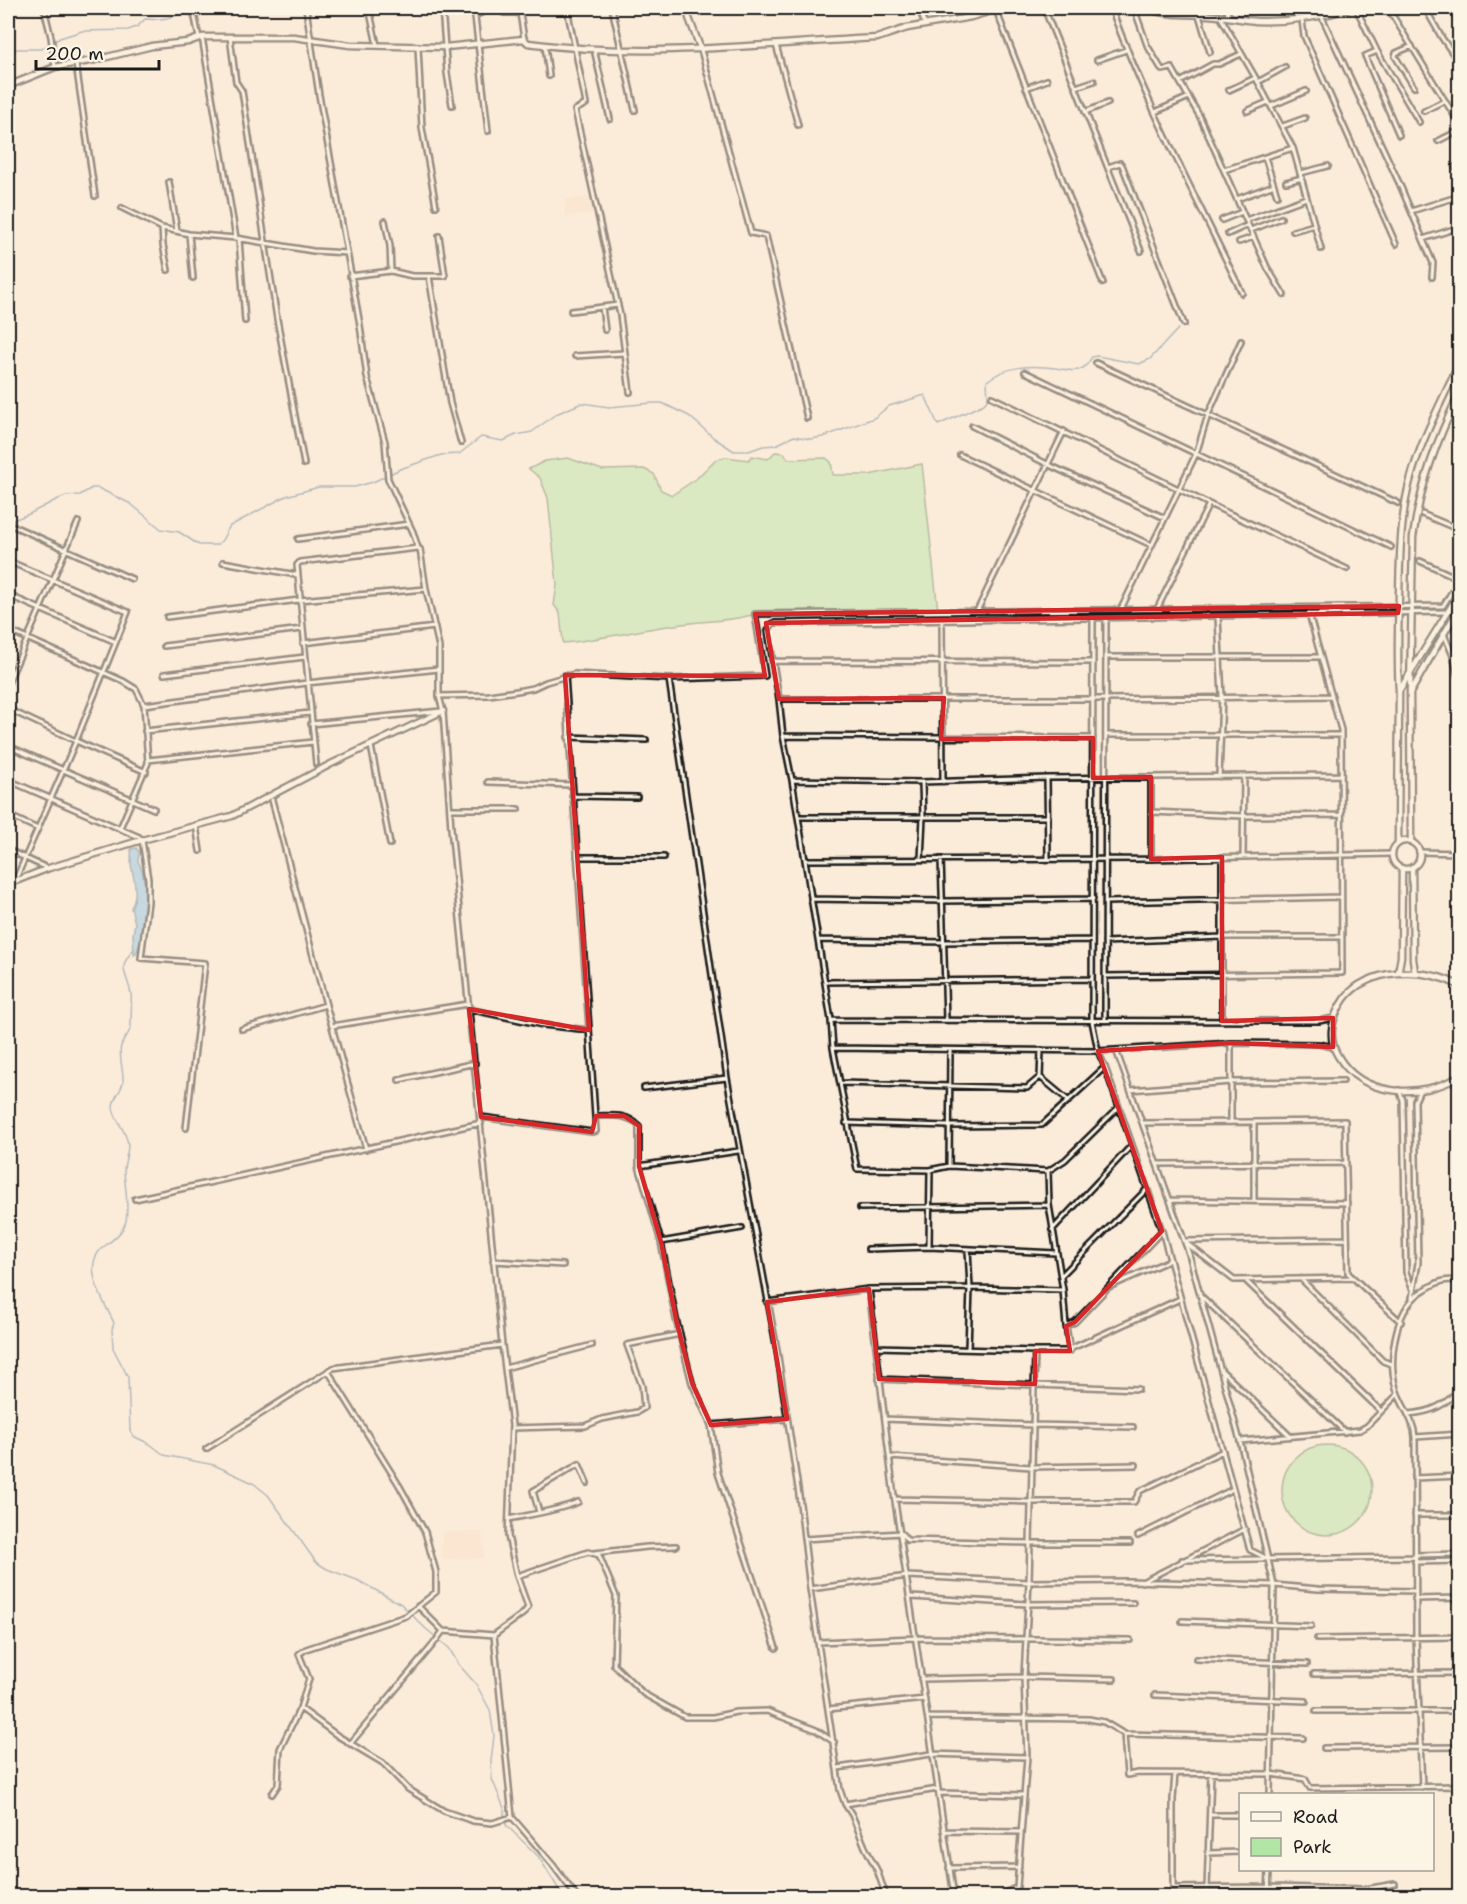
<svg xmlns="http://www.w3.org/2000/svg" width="1467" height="1904" font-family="'Shantell Sans',sans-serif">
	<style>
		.built { fill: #fadfcb }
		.green { fill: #b2e6a7; stroke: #678162; stroke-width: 1.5 }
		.water { fill: #88c1e7; stroke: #5d7f96; stroke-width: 1.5 }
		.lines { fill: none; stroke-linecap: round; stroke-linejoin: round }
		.stream { stroke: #5d7f96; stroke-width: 1.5 }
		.street-casing { stroke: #1c1c1c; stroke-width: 8 }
		.secondary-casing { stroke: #1c1c1c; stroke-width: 9 }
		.street { stroke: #fcf5e5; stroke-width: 3 }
		.secondary { stroke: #fcf5e5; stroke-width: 4.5 }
		.marked { fill: none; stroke: #d62828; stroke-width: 4.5; stroke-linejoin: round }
	</style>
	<rect width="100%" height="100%" fill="#fbebd9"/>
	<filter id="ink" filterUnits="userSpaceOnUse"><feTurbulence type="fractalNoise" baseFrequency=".0167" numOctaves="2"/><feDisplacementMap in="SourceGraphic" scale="12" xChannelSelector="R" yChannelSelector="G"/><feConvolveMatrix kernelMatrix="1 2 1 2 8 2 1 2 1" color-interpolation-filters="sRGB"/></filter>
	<g filter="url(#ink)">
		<path class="built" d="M590,197L594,214L565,216V200Z
			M442,1532H482L484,1558L442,1559Z"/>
		<path class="green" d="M775,452L784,453L788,459L826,458L831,462L833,475H869L922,464L938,611L756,614C731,621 707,621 682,624C642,629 603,639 563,643L560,613L554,605L557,585L548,498L540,478L529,469L545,461L568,458L602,470L644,469L654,474L661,490L672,495L696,479L715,460L726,457L749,460L752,456L768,459Z
			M1282 1490a45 45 0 1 1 90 0a45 45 0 1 1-90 0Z"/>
		<path class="water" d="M136,848L139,852L138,861L142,870L145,885V904L143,936L136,954L134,955L133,934L135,923L131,908C138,894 135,884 132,869C130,863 132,856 131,849Z"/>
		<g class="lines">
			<path class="stream" d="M8,55L17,49H41L60,38L82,31L128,30L137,27L145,19C160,21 180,16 193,8
				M8,522L29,514L56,500L66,496L80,495L92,488H98L131,504L161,529L179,532L199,545H217C225,540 224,533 230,526L286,496L319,487H355L373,482L400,469L441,455L459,454L481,437L503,441L516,435L532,432L556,414L582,403L609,407L653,403H662L689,416L714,438L734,451H749L763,446L776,445L794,436L811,439L823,437L874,418L889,406L925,395L938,425L984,404L988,399L987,381C1007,365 1032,365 1055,368C1065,369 1075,373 1083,368C1088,365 1089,361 1092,357L1097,356L1139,364L1150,359L1178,329
				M134,949C116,969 127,972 131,994C132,1003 131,1017 131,1026C130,1034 123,1039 121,1046C118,1056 124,1071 123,1082C122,1091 113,1097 113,1107C114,1120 127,1131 128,1145C128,1153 124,1162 124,1171C125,1187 129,1205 126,1221C123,1232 114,1239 106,1245C78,1264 104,1301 114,1323L112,1329L113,1348L128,1377L130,1430L133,1436L150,1444L164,1455L214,1465L253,1483L268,1495L316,1562L327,1569L357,1580L401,1604L425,1628L449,1648L459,1665L476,1684L490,1710L494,1736L491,1761L492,1779L504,1808V1821L507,1826L538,1856L563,1896"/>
			<defs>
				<path id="street" d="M44,8L51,37L55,67
					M193,8L199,38
					M306,8L319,95L360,325L367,377L385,442L388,479L413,532L418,548L420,549L426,589L439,647V696L443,711L451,828L502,1345L512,1425L508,1536L517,1576L588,1552L599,1555L616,1596L614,1665L644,1694L685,1717H713L736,1712L767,1711L816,1730L834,1742
					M369,8L377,45
					M442,8L447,73L452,105
					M474,8L488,131
					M503,8L504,13H520L524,39
					M567,8L586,104L575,110L620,315L630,392
					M612,8L635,110
					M919,8L925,25
					M1044,8L1141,251
					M1111,8C1147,106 1197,199 1242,293
					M1134,8L1147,45L1162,70L1172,68L1200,117L1267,267L1284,295
					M1226,8L1229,16
					M1315,8L1319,16
					M1356,8L1377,51L1419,122
					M1388,8L1460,125
					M1425,8L1442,38L1460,64
					M996,10L1103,283
					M1199,15L1210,52
					M475,16L491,8
					M1220,16L1258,82L1293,148L1321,249
					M1322,17L1400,185L1433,263L1432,277
					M1302,20L1304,36L1396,244
					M202,37L236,238
					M230,37L236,82L242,91L277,319L304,464
					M776,45L798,125
					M545,46L549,76
					M1412,46L1396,53L1395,56L1414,87
					M418,47L422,128L436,206
					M594,49L610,119
					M701,50L751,233L766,236L807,418
					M1377,51L1365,56L1399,135
					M1097,60L1126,50
					M76,64L95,196
					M1180,82L1213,64H1219L1241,54
					M1258,82L1285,67
					M1076,87L1094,81
					M1026,88L1047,80
					M1229,90L1255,78
					M1271,106L1306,91
					M1247,111L1268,102
					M1424,111L1444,101
					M1085,112L1108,103
					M1155,112L1189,97
					M1283,126L1305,118
					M1438,141L1460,130
					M1265,157L1277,195
					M1108,167L1120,163L1122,165L1184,324
					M1455,167L1460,165
					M1224,170L1293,148
					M1301,173L1328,166
					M169,182L177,231
					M1286,182L1302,178
					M1237,199L1274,185
					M122,208L162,228L189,234L236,238L313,251L347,253
					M1411,211L1460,196
					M1222,220L1242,212
					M1246,220L1306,198
					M385,221L390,246L391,271
					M162,228L163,245L168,270
					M1251,230L1281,218
					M1293,231L1314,225
					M189,234L193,278
					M1228,234L1248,225
					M239,239L245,321
					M1423,239L1460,227
					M1239,242L1254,237
					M350,276L391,271L412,276H445L439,236
					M429,276L450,403L461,443
					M602,307L605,330
					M571,311L618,305
					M575,356L624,353
					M1096,363L1398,503
					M1025,372L1391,547
					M992,397L1209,504L1347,569
					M972,426L1049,465L1165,518
					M960,455L1151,545
					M1422,514L1460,530
					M11,525L132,579
					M298,539L409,524
					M8,561L128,612L76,741L8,709
					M1420,561L1460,579
					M223,562L297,575
					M8,595L116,642
					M1121,609L1196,454L1208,415L1241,341
					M1157,609L1209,504
					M977,611L1064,431
					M167,617L299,600L426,589
					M1218,617L1222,697L1219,777
					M1093,618L1092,1021L1098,1051L1105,1067L1162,1231L1250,1550L1268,1559
					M942,620L943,782
					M8,630L123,681L136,689L144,705L148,763L120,828
					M1444,634L1453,656L1460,684
					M303,643L435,627
					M164,646L302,629
					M1106,657H1320
					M773,661L1093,662
					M164,674L305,657
					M669,679L727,1078L777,1350L799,1495L810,1589L840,1790L845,1804L852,1815L865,1847L877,1870L886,1896
					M8,683L78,522
					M439,696L489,695L517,691L533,688L546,682L574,674L669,679L765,676L755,614L1443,606L1456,585L1460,583
					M779,699H1106L1332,696
					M144,705L307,683L439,669
					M311,724L441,711
					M145,731L310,713
					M1106,735H1341
					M783,736L1093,738
					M568,737L646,740
					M8,746L154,809
					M371,746L390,844
					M148,760L313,742
					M316,764L297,565L300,562L418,548
					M1151,777V859
					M1047,778L1048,859
					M8,780L139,837L142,840L148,879V902L141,958L205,963L186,1128
					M792,780L922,782L1047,778L1341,775
					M488,782L571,785
					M572,796L637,797
					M272,800L326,1005L366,1149
					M450,809H518
					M1151,812L1243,816L1341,815
					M8,815L38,829
					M798,817H1048
					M196,825L200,851
					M8,850L47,868
					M1419,852L1460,853
					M577,857H664
					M1243,857L1244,776
					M921,859L923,817L922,782
					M941,859L946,1020
					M805,860L1151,859L1392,854
					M15,881L76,741L146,772
					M811,899L942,901L1093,899
					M1106,902L1341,897
					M818,940L945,942L1092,940
					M1105,942L1222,937H1342
					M1105,976L1342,973L1341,730L1309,614
					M825,982L1092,979
					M469,1009L543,1025L589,1030
					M831,1020L1319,1021L1333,1018
					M1105,1021L1106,618
					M1222,1021V857
					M332,1026L468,1004
					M242,1029L326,1005
					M1231,1043V1122
					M834,1048L1098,1051L1231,1043L1319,1044L1333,1047
					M1116,1050L1189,1254L1240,1441L1274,1585L1270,1794
					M1040,1077L1069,1101
					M399,1080L475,1063
					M841,1083L1027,1088L1040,1077L1041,1050
					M644,1088L727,1078
					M1130,1090L1231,1082L1343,1081
					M1399,1090L1403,1100L1406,1272L1412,1288
					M596,1116C613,1116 626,1113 639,1126V1166L661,1242L676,1319L692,1383L711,1425L718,1473L776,1648
					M481,1117L592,1132L596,1131L565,675
					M1254,1122V1201
					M846,1123L949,1126L1042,1125L1105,1067
					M1143,1123L1345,1121L1348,1273L1401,1322
					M1157,1164L1346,1163
					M639,1166L738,1151
					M949,1166L1048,1171L1065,1160L1119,1107
					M930,1170L857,1169L833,1048L831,1020L792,780L783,736L779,699L768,631L773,623L1447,612
					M1048,1171L1049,1205L1063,1290
					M135,1199L481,1123
					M1170,1200L1347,1203
					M860,1208L1049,1205
					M1052,1230L1132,1145
					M1186,1241L1347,1239
					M661,1242L742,1228
					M1186,1243L1234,1280L1353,1278
					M929,1247L930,1170L949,1166L950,1051
					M868,1249L929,1247L1056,1253
					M968,1249L970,1288L968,1349
					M493,1261L563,1265
					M1061,1276L1147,1189
					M1301,1279L1383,1361L1391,1364
					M1245,1280L1381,1411
					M1109,1287L1170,1260
					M869,1289L893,1488L954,1896
					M1201,1296L1345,1432
					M1412,1298L1418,1263L1415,1101L1420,1090
					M767,1302L869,1289L970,1288L1063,1290L1066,1326
					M876,1347L1035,1351
					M1070,1349L1180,1299
					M505,1368L592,1345
					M1221,1370L1290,1436
					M879,1379L1138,1389
					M1408,1414C1432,1412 1446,1406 1460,1387
					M885,1419L1032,1425L1133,1427
					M711,1425L787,1419
					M512,1428L585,1426L602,1419L637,1412L644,1408L642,1386L627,1345L680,1334
					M1415,1437L1460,1434
					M1240,1441L1360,1430L1367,1426L1398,1394
					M206,1449L333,1368L502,1345
					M890,1457L1031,1467L1136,1465
					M1414,1478L1460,1476
					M895,1499L1031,1502H1134L1140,1491L1223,1451
					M539,1512L533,1491L579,1464L587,1483
					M1415,1515H1460
					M509,1519C533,1514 556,1511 578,1502
					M1138,1536L1233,1489
					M804,1539L901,1533L907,1540L1029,1543H1130
					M594,1553L647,1547L676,1546
					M1415,1555L1460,1554
					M1182,1560L1415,1557
					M1415,1562L1460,1561
					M517,1576L528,1607L524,1613L494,1635L512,1817L553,1865L576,1896
					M1142,1582L1245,1529
					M810,1589L908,1576L1029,1582L1128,1581L1274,1585L1318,1589L1415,1591
					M911,1597L1027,1604L1133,1603
					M1415,1599L1460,1598
					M418,1606L443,1631L494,1635
					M1182,1621L1311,1626
					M1317,1639L1460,1637
					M818,1642L915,1638L1130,1640
					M1196,1659L1307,1664
					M1314,1674L1460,1673
					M921,1679L1024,1677L1114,1679
					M1155,1695L1306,1701
					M300,1708L338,1736L383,1763L408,1789L444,1811L473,1821L492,1823L512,1817
					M828,1709L925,1699
					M1316,1711H1460
					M927,1717L1089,1719L1104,1722L1124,1734L1303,1738
					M1124,1734L1127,1775L1138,1773L1271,1774L1305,1779L1310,1788L1460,1786
					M350,1744L432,1646L443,1631
					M1324,1748L1460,1747
					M838,1768L931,1754L1027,1757
					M1175,1774L1173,1799V1888L1268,1887L1365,1889L1395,1884
					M1422,1787L1416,1638L1415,1437C1414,1421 1404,1409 1398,1394C1386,1365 1394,1311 1421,1292C1434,1284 1444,1277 1460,1282
					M939,1793L1024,1795
					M272,1794L278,1785L280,1749L300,1708L309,1679L299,1654L306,1649L406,1616L436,1592V1572L425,1532L399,1485L328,1371
					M845,1804L938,1789
					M1210,1815H1240
					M944,1831L1020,1832
					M1209,1853L1240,1852
					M949,1868L1019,1867
					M1207,1889L1211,1773
					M999,1896L1017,1887L1027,1757L1024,1677L1029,1582L1035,1351H1070L1066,1326L1075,1322L1162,1231
					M1268,1896L1269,1870"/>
				<path id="secondary" d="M688,8L689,18L701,50
					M1146,8C1169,17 1194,13 1219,16C1231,17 1243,20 1256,21C1290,22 1319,18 1352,8
					M8,86L55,67L95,60L152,46L188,42L202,37H294L350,45L446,47L524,39L528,43C644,59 760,44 877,38L907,28L971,17L1001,8
					M1399,691C1397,659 1398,627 1399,595C1400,556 1400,518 1410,481C1421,439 1442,401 1460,362
					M1410,693L1413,537C1421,482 1436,442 1460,392
					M1392 855a14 14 0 1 1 28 0a14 14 0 1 1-28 0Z
					M1411,842L1410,693L1460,606
					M1398,843L1399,691L1460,592
					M1412,867L1413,959L1415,973
					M8,884L49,868L142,840L232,816L331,764L443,711
					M1398,973L1401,957L1402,868
					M1460,986C1438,974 1413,971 1389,974C1368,978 1351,986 1341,1004C1331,1020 1328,1040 1338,1056C1362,1098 1422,1099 1460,1076"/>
			</defs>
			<use href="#street" class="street-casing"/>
			<use href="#secondary" class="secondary-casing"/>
			<use href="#street" class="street"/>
			<use href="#secondary" class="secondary"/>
		</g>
	</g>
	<path d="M0 0H1467V1904H0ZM1399,606L1398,613L766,623L779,699L944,698L941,739L1093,738V778L1151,777V859L1222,857V1021L1333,1018V1047L1231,1043L1098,1051L1162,1231L1075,1322L1066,1326L1070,1351H1035V1384L879,1379L869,1289L767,1302L787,1419L711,1425L692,1383L676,1319L661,1242L639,1166V1126L624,1116H596L592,1132L481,1117L469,1009L589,1030L565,675L765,676L755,614Z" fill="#fbebd9" fill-opacity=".55" fill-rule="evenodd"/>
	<path class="marked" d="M1399,606L1398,613L766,623L779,699L944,698L941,739L1093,738V778L1151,777V859L1222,857V1021L1333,1018V1047L1231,1043L1098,1051L1162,1231L1075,1322L1066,1326L1070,1351H1035V1384L879,1379L869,1289L767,1302L787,1419L711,1425L692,1383L676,1319L661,1242L639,1166V1126L624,1116H596L592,1132L481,1117L469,1009L589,1030L565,675L765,676L755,614Z"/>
	<rect width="1467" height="1904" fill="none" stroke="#fcf5e5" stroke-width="30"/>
	<rect x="15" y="15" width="1437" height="1874" fill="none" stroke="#1c1c1c" stroke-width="2" filter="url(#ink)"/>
	<rect x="1239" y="1793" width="195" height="78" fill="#fcf5e5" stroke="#a29e95" stroke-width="1.5"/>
	<rect x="1251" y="1812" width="30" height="9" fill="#fcf5e5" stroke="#a29e95" stroke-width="1.5"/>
	<text x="1293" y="1823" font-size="18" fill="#1c1c1c">Road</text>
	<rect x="1251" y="1838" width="30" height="18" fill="#b2e6a7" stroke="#a29e95" stroke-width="1.5"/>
	<text x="1293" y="1853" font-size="18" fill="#1c1c1c">Park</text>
	<path d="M36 60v9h123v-9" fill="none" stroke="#1c1c1c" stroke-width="3"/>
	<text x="45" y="60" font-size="18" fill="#1c1c1c" stroke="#fcf5e5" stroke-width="4.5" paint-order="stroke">200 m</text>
</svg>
